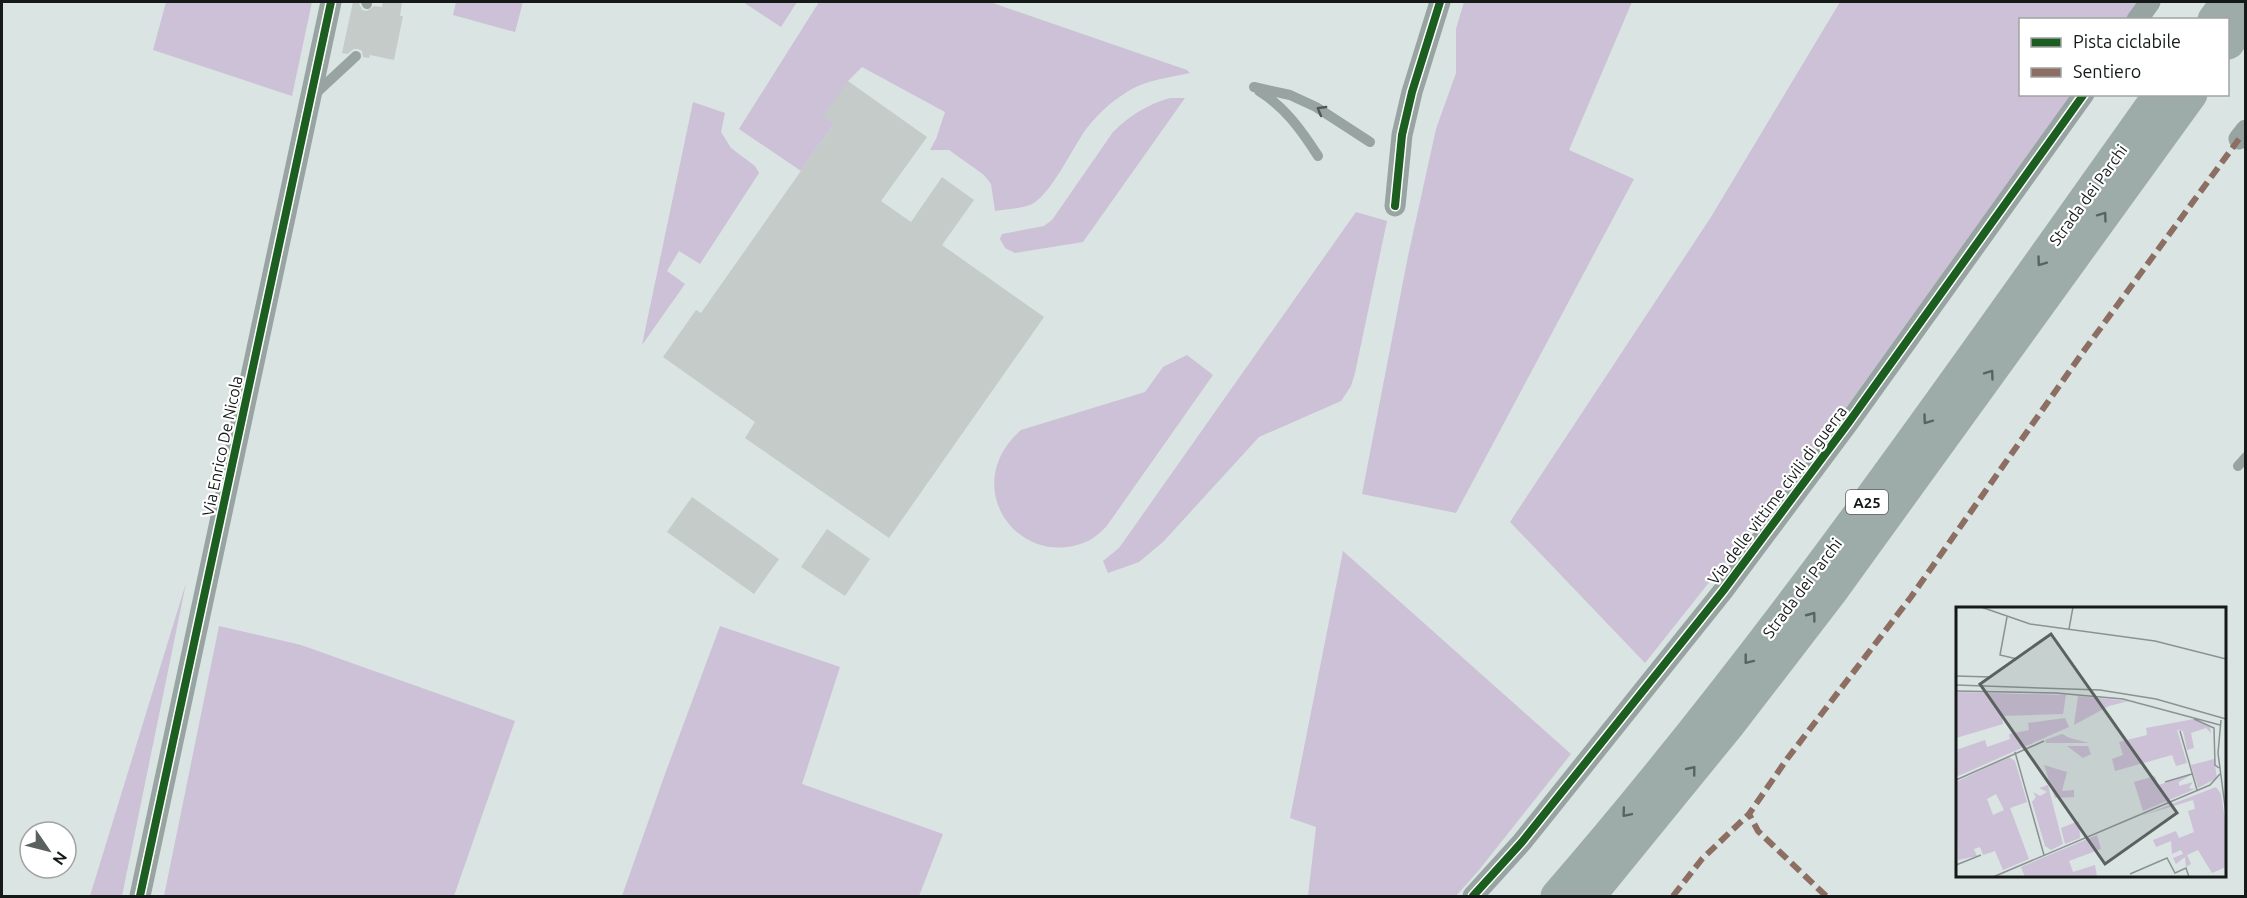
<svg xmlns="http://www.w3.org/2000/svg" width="2247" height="898" font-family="Ubuntu,sans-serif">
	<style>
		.green { fill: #ccc1d6 }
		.building { fill: #c4cbc9 }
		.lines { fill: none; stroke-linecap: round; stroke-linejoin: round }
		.lane { stroke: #98a4a1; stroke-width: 10 }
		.street { stroke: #98a4a1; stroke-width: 21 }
		.highway { stroke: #9eaca9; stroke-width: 33 }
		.quiet { stroke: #8d6e63; stroke-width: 6; stroke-dasharray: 12 6; stroke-linecap: butt }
		.cycleway-casing { stroke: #fff; stroke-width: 11 }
		.cycleway { stroke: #1b5e20; stroke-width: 8 }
		.oneway { stroke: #505856 }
		.oneway2 { stroke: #5a6361 }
		.labels { text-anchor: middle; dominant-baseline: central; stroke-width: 4.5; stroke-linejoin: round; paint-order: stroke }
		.shield { fill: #fff; stroke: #5b5f5e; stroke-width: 1.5 }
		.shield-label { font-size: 15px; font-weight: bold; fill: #151a19 }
		.street-label { font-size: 16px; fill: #151a19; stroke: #fff }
		.inset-road { fill: none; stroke: #8b9392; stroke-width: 1.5 }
		.view { fill: #5a615f; fill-opacity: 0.15; stroke: #5a615f; stroke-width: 3 }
		.inset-edge { fill: none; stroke: #151a19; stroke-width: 3 }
	</style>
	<rect width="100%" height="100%" fill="#dae4e2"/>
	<path class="green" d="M166,2H312L292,96L153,50Z
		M456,2H523L515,32L453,15Z
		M743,2H797L781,27Z
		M819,2H990L1187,70L1190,73C1168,78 1143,80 1124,94C1109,103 1094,118 1084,132C1072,150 1050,195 1032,204C1021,209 1006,209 995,211L991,184L984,175L949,150H930L936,139L945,112L862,67L848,81L834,124L801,171L739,129Z
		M1464,2H1632L1569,150L1634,179L1456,513L1362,494L1408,256L1436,129L1456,73V29Z
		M1840,2H2140L2126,19L2020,20V94L2071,95L1831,429L1645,663L1510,522L1711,217Z
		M1170,98H1185L1083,242L1015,253L1005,248L1000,239L1002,234L1044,226L1052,220L1113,132C1129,116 1148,104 1170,98Z
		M693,102L725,113L721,132L731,148L755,166L759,173L700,264L679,251L667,271L685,284L642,345Z
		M1356,212L1387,221L1355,373L1351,386L1341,401L1259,437L1163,542L1139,562L1108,573L1103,561L1119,548Z
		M1187,355L1213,375L1106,527C1101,531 1095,538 1088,541C1019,572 957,486 1021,430L1145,392L1163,367Z
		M1343,551L1571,754L1479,870L1456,896H1308L1316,827L1290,818Z
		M186,583L122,896H90Z
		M219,626L301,645L515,721L454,896H164Z
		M720,626L840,667L802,784L943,834L919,896H622L665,774Z"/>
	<path class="building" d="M353,2L359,3L362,10L367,11L374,6L382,7L383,2H402L400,16H403L394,60L370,55L369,58L363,57L362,51L358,49H354L347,54L342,53Z
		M848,81L927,137L881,201L911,222L942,177L974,200L942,245L1044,317L889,538L745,438L755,422L663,357L696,310L701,313L834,124L823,116Z
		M692,497L779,559L754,594L667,532Z
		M827,529L870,559L845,596L801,567Z"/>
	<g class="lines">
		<path class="lane" d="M366,2L367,4
			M1254,87L1290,95L1316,107L1370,142
			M1259,91C1285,107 1302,131 1318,156
			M315,94L356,56
			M2238,466L2246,457"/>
		<path class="street" d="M2137,20L2150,2
			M2239,139L2246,130
			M1395,206L1402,135L1412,92L1440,2
			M140,896L331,2
			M1473,896L1522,842L1723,591L1849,422L2084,94"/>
		<path class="highway" d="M2214,20L2227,2
			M2228,43L2246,17
			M1557,896C1776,644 1966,366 2160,94
			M1589,896L1730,723L1830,593L2191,94"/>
		<path class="quiet" d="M1673,896L1702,859L1749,814
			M1826,896L1758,831L1749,814L1787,759L1911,597L2083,352L2239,139"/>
		<defs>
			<path id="cycleway" d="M1395,206L1402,135L1412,92L1440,2
				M140,896L331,2
				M1473,896L1522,842L1723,591L1849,422L2084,94"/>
		</defs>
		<use href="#cycleway" class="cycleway-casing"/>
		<use href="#cycleway" class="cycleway"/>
	</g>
	<defs><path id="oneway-chevron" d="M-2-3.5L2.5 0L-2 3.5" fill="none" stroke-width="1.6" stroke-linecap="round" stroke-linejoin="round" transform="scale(1.5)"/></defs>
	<use class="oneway" href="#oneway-chevron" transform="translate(1321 110) rotate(-150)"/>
	<g class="oneway2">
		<use href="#oneway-chevron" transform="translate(2103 216) rotate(-54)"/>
		<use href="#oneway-chevron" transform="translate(2041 262) rotate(126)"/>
		<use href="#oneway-chevron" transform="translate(1990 374) rotate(-54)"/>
		<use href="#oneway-chevron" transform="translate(1927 420) rotate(126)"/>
		<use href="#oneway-chevron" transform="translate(1812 616) rotate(-53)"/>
		<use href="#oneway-chevron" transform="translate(1748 660) rotate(128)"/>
		<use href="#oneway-chevron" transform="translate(1692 770) rotate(-51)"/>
		<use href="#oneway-chevron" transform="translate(1626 813) rotate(130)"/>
	</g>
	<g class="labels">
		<rect class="shield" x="1846" y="490" width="42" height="24" rx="4.5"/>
		<g class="shield-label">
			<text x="1867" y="502">A25</text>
		</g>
		<g class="street-label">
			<text transform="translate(2088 195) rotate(-54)">Strada dei Parchi</text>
			<text transform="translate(222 446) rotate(-78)">Via Enrico De Nicola</text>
			<text transform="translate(1777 495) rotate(-53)">Via delle vittime civili di guerra</text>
			<text transform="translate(1802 588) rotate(-53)">Strada dei Parchi</text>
		</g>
	</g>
	<g transform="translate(1956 607)">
		<rect width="270" height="270" fill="#dae4e2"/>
		<path d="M0,85L110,88L107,107L46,109L47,117L0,131ZM122,89L173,94L153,99L118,118ZM109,111L113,120L0,170V143L29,133L31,140L54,132L53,127L73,123L72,116ZM238,112L254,120L255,126L250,121L235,126L238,141L231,143L227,124L221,123L231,156L220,159L216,148L159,164L156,152L167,148L163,135L191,128L190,121ZM106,127L114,131L133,136H90L89,133ZM111,139H132L135,147L127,151ZM53,150L59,154L71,195L54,201L73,252L47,263L39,244L27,248L24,240L18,242L21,249L2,253L0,175ZM40,187L48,203L37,208L31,192ZM258,152L261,171L242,181L235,158ZM88,158L111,165L106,184L118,183V190L99,191ZM235,168L223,175V179L237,175L233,181L239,182L187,204L178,175L199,169L202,178ZM92,178L107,237L95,243L89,239L76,195L80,190L77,185L84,189L91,185L83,181ZM260,180L265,187L270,219V260L256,266L242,243L231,248L235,257L230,260L229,250L220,257L217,251L227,247L225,243L216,247L215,234L200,240L197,233L220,224L223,231L238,225L232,204L239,202L237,193L185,209ZM123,214L124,231L109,237L105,221ZM141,228L145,242L113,254L117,265L139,258L141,270H69L65,260Z" fill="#ccc1d6" fill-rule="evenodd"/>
		<path class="inset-road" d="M25,0L74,17L199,34L270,52M51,10L44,48L61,52M113,22L117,0M0,69L35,70M0,78L144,83L200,92L270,112M0,84L100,86L167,92L264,118M238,112L258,121L259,158L263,161M265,113L262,146L270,207M224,124L241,183M59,145L88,248M0,173L88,134M209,175L236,167M0,258L25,248M174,267L211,251L219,266L230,261L233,270M37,270L254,178L264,167"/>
		<path class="view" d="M95,27L221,206L149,257L24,77Z"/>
		<rect width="270" height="270" class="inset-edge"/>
	</g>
	<rect width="2247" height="898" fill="none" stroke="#151a19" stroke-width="6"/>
	<rect x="2019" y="18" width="210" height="78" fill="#ffffff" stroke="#a1a3a3" stroke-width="1.5"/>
	<rect x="2031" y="38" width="30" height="9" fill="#1b5e20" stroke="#a1a3a3" stroke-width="1.5"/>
	<text x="2073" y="48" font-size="18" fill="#151a19">Pista ciclabile</text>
	<rect x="2031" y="68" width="30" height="9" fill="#8d6e63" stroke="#a1a3a3" stroke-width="1.5"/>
	<text x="2073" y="78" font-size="18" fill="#151a19">Sentiero</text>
	<g transform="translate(48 850) rotate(125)"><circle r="28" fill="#ffffff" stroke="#a1a3a3" stroke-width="1.5"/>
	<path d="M0-4.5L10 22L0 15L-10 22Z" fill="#5a615f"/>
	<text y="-9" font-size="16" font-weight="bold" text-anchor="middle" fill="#151a19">N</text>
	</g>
</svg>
